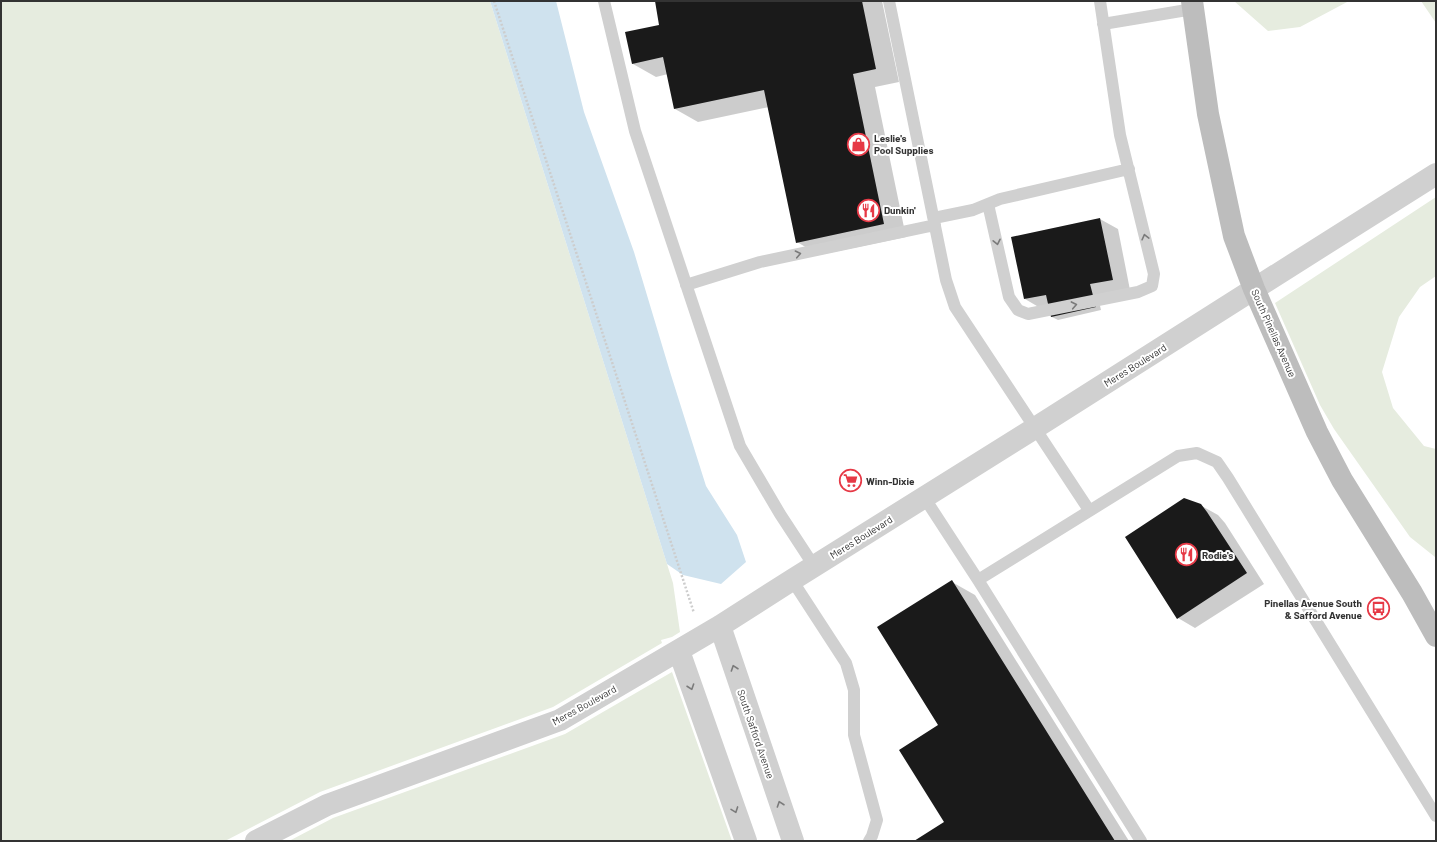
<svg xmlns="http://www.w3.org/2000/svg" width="1437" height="842" font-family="Barlow,sans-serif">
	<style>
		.green { fill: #e6ecdf }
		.water { fill: #cfe2ee }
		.shadow { fill: #0003 }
		.building { fill: #1a1a1a }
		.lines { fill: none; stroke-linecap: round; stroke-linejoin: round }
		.path { stroke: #cdcdcd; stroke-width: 2.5; stroke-dasharray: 2 2; stroke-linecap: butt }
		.service { stroke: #d0d0d0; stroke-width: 12 }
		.minor { stroke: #d0d0d0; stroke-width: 22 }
		.tertiary { stroke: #d0d0d0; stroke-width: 22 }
		.secondary { stroke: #bdbdbd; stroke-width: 22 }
		.oneway { stroke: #7a7a7a }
		.labels { text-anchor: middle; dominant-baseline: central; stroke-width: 4; stroke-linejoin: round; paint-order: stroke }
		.poi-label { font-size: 10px; font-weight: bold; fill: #333; stroke: #fff; text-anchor: start }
		.street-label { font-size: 10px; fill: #333; stroke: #fff }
	</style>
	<rect width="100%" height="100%" fill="#fff"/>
	<path class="green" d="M1,1H490L673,583L680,632L672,637L661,640L662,643L553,707L320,792L225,841H1Z
		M1234,1H1349L1300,27L1268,31Z
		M1421,1H1436V23Z
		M1436,197V276L1420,287L1399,317L1382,372L1393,408L1424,446L1436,449L1435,557L1410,537L1334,429L1320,405L1275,303Z
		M672,672L732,841H289L333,818L565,734Z"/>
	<path class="water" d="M490,1H556L584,112L634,252L671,375L706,486L737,535L746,562L721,584L683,575L667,564Z"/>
	<path class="shadow" d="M656,1H882L899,82L875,87L906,237L819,255L797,242L769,107L698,122L675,109L668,74L656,77L633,64L661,26Z
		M1100,219L1118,229L1130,290L1098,297L1101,310L1058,320L1052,317L1050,307L1042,309L1025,299Z
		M1200,505L1218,515L1225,523L1264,584L1195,628L1178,618Z
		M952,582L975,595L1129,841H916L945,823L940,725Z"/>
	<path class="building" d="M655,1H862L876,69L853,74L884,224L796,243L764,90L674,109L663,57L632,64L625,32L659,25Z
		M1100,218L1113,280L1090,284L1096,307L1051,317L1046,295L1024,299L1011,237Z
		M1184,498L1201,504L1207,512L1247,573L1177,619L1125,537Z
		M952,580L1115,841H914L944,822L899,750L938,725L877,627Z"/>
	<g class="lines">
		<path class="path" d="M494,1L694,613"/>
		<path class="service" d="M604,1L635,131L740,446L780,514L814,566
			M889,1L946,280L955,307L1089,510
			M1103,24L1193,9
			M988,204L1009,297L1018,310L1028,314L1138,292L1152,286L1154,274L1120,135L1100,1
			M934,218L973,210L1000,199L1129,169
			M686,285L760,262L935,225
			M924,497L978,580L1141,841
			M792,580L846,663L854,690V735L877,820L872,836L869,841
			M978,580L1178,456L1197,453L1217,462L1228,478L1436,816"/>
		<path class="minor" d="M720,626L793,841
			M679,651L746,841
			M256,841L327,805L560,720L720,626L792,580L1035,428L1254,289"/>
		<path class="tertiary" d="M1254,289L1436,174"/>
		<path class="secondary" d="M1192,1L1208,114L1234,236L1254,289L1317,432L1330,457L1342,480L1412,593L1436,636"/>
	</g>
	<defs><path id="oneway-chevron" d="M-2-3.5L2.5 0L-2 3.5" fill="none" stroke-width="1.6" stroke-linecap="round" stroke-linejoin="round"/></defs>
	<g class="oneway">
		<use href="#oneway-chevron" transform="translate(1145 237) rotate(-104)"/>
		<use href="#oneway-chevron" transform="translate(997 242) rotate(78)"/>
		<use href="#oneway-chevron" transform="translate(798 254) rotate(-12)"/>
		<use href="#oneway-chevron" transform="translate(1074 305) rotate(-11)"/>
		<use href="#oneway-chevron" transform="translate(734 668) rotate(-109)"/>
		<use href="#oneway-chevron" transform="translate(691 687) rotate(71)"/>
		<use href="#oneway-chevron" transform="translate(780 804) rotate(-109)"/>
		<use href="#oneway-chevron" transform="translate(735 810) rotate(70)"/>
	</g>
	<defs>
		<symbol id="shop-ring" viewBox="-11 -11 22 22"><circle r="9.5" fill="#fff" stroke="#e63946" stroke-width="1.5"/><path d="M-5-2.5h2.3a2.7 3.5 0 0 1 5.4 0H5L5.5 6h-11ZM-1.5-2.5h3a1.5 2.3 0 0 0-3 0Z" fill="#e63946"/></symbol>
		<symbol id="restaurant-ring" viewBox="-11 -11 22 22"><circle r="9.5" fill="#fff" stroke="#e63946" stroke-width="1.5"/><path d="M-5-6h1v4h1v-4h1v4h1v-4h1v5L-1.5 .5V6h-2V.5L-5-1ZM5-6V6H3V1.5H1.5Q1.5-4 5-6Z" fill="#e63946"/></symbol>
		<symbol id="supermarket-ring" viewBox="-11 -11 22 22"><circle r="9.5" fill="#fff" stroke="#e63946" stroke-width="1.5"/><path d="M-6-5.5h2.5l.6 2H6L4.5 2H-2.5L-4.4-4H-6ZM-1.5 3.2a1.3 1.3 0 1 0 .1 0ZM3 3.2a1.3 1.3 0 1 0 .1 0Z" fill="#e63946"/></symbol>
		<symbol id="bus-ring" viewBox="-11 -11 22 22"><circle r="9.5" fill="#fff" stroke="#e63946" stroke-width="1.5"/><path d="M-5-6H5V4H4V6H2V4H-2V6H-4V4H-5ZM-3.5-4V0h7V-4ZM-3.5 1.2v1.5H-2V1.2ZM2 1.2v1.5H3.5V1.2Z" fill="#e63946"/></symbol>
	</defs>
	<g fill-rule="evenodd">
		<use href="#shop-ring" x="846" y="132" width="25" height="25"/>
		<use href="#restaurant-ring" x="856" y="198" width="25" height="25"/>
		<use href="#supermarket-ring" x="838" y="468" width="25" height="25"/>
		<use href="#restaurant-ring" x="1174" y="542" width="25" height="25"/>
		<use href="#bus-ring" x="1366" y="596" width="25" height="25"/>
	</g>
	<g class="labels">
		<g class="poi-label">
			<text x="874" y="138">Leslie's<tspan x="874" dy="12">Pool Supplies</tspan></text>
			<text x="884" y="210">Dunkin'</text>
			<text x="866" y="481">Winn-Dixie</text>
			<text x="1202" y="555">Rodie's</text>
			<text x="1362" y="603" text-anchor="end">Pinellas Avenue South<tspan x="1362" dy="12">&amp; Safford Avenue</tspan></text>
		</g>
		<g class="street-label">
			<text transform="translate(1274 333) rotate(66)">South Pinellas Avenue</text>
			<text transform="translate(1135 365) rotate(-32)">Meres Boulevard</text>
			<text transform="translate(861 537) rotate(-32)">Meres Boulevard</text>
			<text transform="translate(584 705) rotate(-29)">Meres Boulevard</text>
			<text transform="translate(756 734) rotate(71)">South Safford Avenue</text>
		</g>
	</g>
	<rect width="1437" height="842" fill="none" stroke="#333333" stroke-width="4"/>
</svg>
